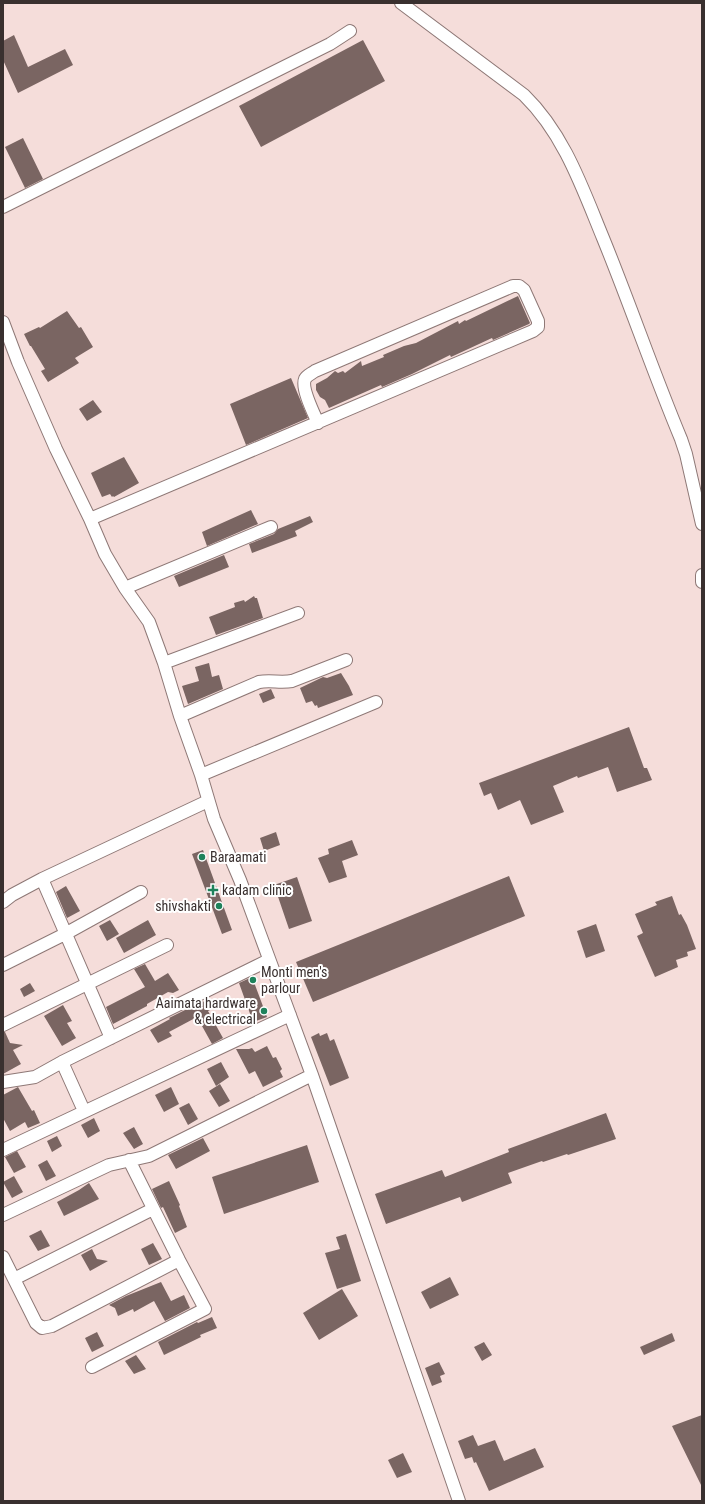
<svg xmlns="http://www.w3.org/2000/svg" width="705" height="1504" font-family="'Roboto Condensed',sans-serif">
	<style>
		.building { fill: #7a6562 }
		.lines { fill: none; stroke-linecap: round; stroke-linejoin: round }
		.minor-casing { stroke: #8e7876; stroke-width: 14 }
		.minor { stroke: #fff; stroke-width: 12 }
		.poi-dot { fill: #1e825b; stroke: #fff; stroke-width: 1.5 }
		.labels { text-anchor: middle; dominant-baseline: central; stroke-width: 4; stroke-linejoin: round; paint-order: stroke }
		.poi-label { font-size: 14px; fill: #39302f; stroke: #fff; text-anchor: start }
	</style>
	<rect width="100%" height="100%" fill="#f5ddda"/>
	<path class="building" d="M14,35L28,67L65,49L73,65L18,93L3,60V41Z
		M363,40L385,81L261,147L239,106Z
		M23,138L43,179L25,188L5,147Z
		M518,296L530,323L529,324L493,340L492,338L451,357L450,355L412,374L382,387L381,385L329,408L325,400L320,397L316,390V384L327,378L335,371L338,373L343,371L345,373L361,361L362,366L384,357L383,355L404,346L416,343L458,321L459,324L465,320L466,321Z
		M67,311L79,328L81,327L93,347L75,358L79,363L48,382L41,371L45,369L31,346H30L24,334L39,327L40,328Z
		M291,378L308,418L246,445L230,404Z
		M93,400L102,412L87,421L79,409Z
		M124,457L139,483L114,497L113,496L112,497L110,494L102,497L91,473Z
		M251,510L258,524L207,546L202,532Z
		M310,516L313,522L295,531L297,536L252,553L249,544L274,534L278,529Z
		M224,555L229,567L179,587L174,576Z
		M254,596L255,598H257L263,618L216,635L209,617L235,607L234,603L244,600L245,602Z
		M209,663L212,677L219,675L223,689L188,704L182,686L199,681L195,667Z
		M341,673L349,686L353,695L318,708L317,705L315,706L312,701L306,703L300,688L323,677L327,678Z
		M271,689L275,698L263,703L259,694Z
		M629,727L644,768H647L652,780L617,792L608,767L578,778L577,776L553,786L564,812L531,825L520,800L498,810L491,793L484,796L479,783Z
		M276,832L280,845L264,851L260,838Z
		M352,840L358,855L342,861L347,877L329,883L318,858L329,854L328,849Z
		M203,850L232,930L222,934L192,854Z
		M509,876L525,916L313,1002L296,962Z
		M297,877L312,921L289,929L274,885Z
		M66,886L80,911L67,918L56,892Z
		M672,896L679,915L681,914L687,925L696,949L687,952L688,956L676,960L678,967L655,977L637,936L643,933L635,914L657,905L655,902Z
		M110,920L119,934L107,941L99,926Z
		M148,920L156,935L124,953L116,938Z
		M596,924L605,951L586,958L577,931Z
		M145,964L155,981L168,973L179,990L173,993L168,992L147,1004V1006L113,1024L106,1007L145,987L134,969Z
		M252,977L267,1017L253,1022L239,983Z
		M30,983L35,991L24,997L20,989Z
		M203,1001L210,1010L208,1011L223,1038L212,1044L197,1017L169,1032L172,1036L158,1043L150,1030L170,1019L169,1018Z
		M63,1005L72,1021L67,1023L76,1038L62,1046L44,1016Z
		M3,1032H5L10,1043L23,1045L13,1050L21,1064L3,1074Z
		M319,1033L320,1036L327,1033L330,1041L334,1039L349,1078L330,1086L311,1037Z
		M267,1046L273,1058L276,1057L282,1069L280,1071L283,1077L263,1087L255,1071L249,1074L236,1049H249L252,1048L255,1052Z
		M221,1062L229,1077L216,1086L207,1069Z
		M220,1084L230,1101L219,1107L209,1091Z
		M18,1087L32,1111L34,1110L40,1123L28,1128L25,1122L10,1131L3,1118V1095Z
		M171,1087L179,1104L164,1112L155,1095Z
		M189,1103L198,1119L188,1125L179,1108Z
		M606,1113L616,1139L568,1155L567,1154L543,1162L542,1161L508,1173L512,1183L462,1202L460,1197L386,1224L375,1194L442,1170L445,1177L509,1152L508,1149Z
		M94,1118L100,1131L88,1138L81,1125Z
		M134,1127L143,1144L134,1149L123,1133Z
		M57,1136L62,1146L52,1152L47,1141Z
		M203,1138L210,1151L176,1169L168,1155Z
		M307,1145L319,1182L224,1214L212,1177Z
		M17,1151L26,1167L14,1173L5,1157Z
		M47,1160L56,1176L46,1181L38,1165Z
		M14,1176L23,1192L12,1198L3,1182Z
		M169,1181L180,1205L179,1206L187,1227L175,1233L163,1207L161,1208L152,1189Z
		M89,1183L99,1199L64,1216L57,1202L79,1190Z
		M41,1230L50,1246L38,1251L29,1236Z
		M346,1234L361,1281L337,1289L325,1253L340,1249L336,1237Z
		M153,1243L162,1259L149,1265L141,1249Z
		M92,1249L97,1259L108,1261L90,1271L81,1255Z
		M450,1277L459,1295L430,1309L421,1292Z
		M161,1282L171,1301L184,1295L190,1308L165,1321L154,1301L134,1312L133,1309L118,1316L115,1308L109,1305L126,1296Z
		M342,1289L358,1316L319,1340L303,1313Z
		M212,1317L217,1328L200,1335L201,1337L164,1355L158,1342L197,1322L198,1323Z
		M97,1332L104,1346L92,1352L85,1338Z
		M672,1333L675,1341L644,1355L640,1347Z
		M484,1342L492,1355L482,1361L474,1347Z
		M136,1355L146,1369L134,1374L125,1361Z
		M439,1362L445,1374L440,1376L442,1382L432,1386L425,1368Z
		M702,1415V1487L672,1426Z
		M473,1435L478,1446L495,1440L504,1461L535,1448L544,1467L489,1491L476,1462L474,1463L472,1457L465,1459L458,1441Z
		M403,1453L412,1472L397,1478L388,1460Z"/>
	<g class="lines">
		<defs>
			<path id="minor" d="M401,3L524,95C564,134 582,187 603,238C630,304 653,372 681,439L686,454L702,524
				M3,207L330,44L350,31
				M3,322L18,362L56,449L90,519L105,554L125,588L149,622L164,663L180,716L201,775L214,819L240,880L312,1075L459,1501
				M90,519L533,331L538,327V321L524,290L519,286H513L315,371C311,374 307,375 305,379C301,388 314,414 318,423
				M702,575V582
				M125,588L271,527
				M164,663L298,613
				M180,716L259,682C270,680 281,683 292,681L346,660
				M201,775L376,702
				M42,879L111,1038
				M3,902L12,895L42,879L208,801
				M3,965L65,934L141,892
				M3,1025L167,945
				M3,1082L35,1077L62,1062
				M84,1111L62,1062L269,960
				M3,1150L290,1015
				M3,1215L109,1165L149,1156L312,1075
				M3,1257L36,1323L42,1328L52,1326L179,1260
				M14,1279L153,1209
				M92,1367L205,1309L179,1260L129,1160"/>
		</defs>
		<use href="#minor" class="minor-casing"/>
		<use href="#minor" class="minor"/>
	</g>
	<g class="poi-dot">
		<circle cx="202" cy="857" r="4"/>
		<path d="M211 884h4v4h4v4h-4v4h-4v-4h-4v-4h4z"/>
		<circle cx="219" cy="906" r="4"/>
		<circle cx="253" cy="980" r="4"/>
		<circle cx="264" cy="1011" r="4"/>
	</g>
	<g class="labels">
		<g class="poi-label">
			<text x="210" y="857">Baraamati</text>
			<text x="222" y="890">kadam clinic</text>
			<text x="211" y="906" text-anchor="end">shivshakti</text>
			<text x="261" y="972">Monti men's<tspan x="261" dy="16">parlour</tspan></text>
			<text x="256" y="1003" text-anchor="end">Aaimata hardware<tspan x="256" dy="16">&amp; electrical</tspan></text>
		</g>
	</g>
	<rect width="705" height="1504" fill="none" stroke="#39302f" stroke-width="8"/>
</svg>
